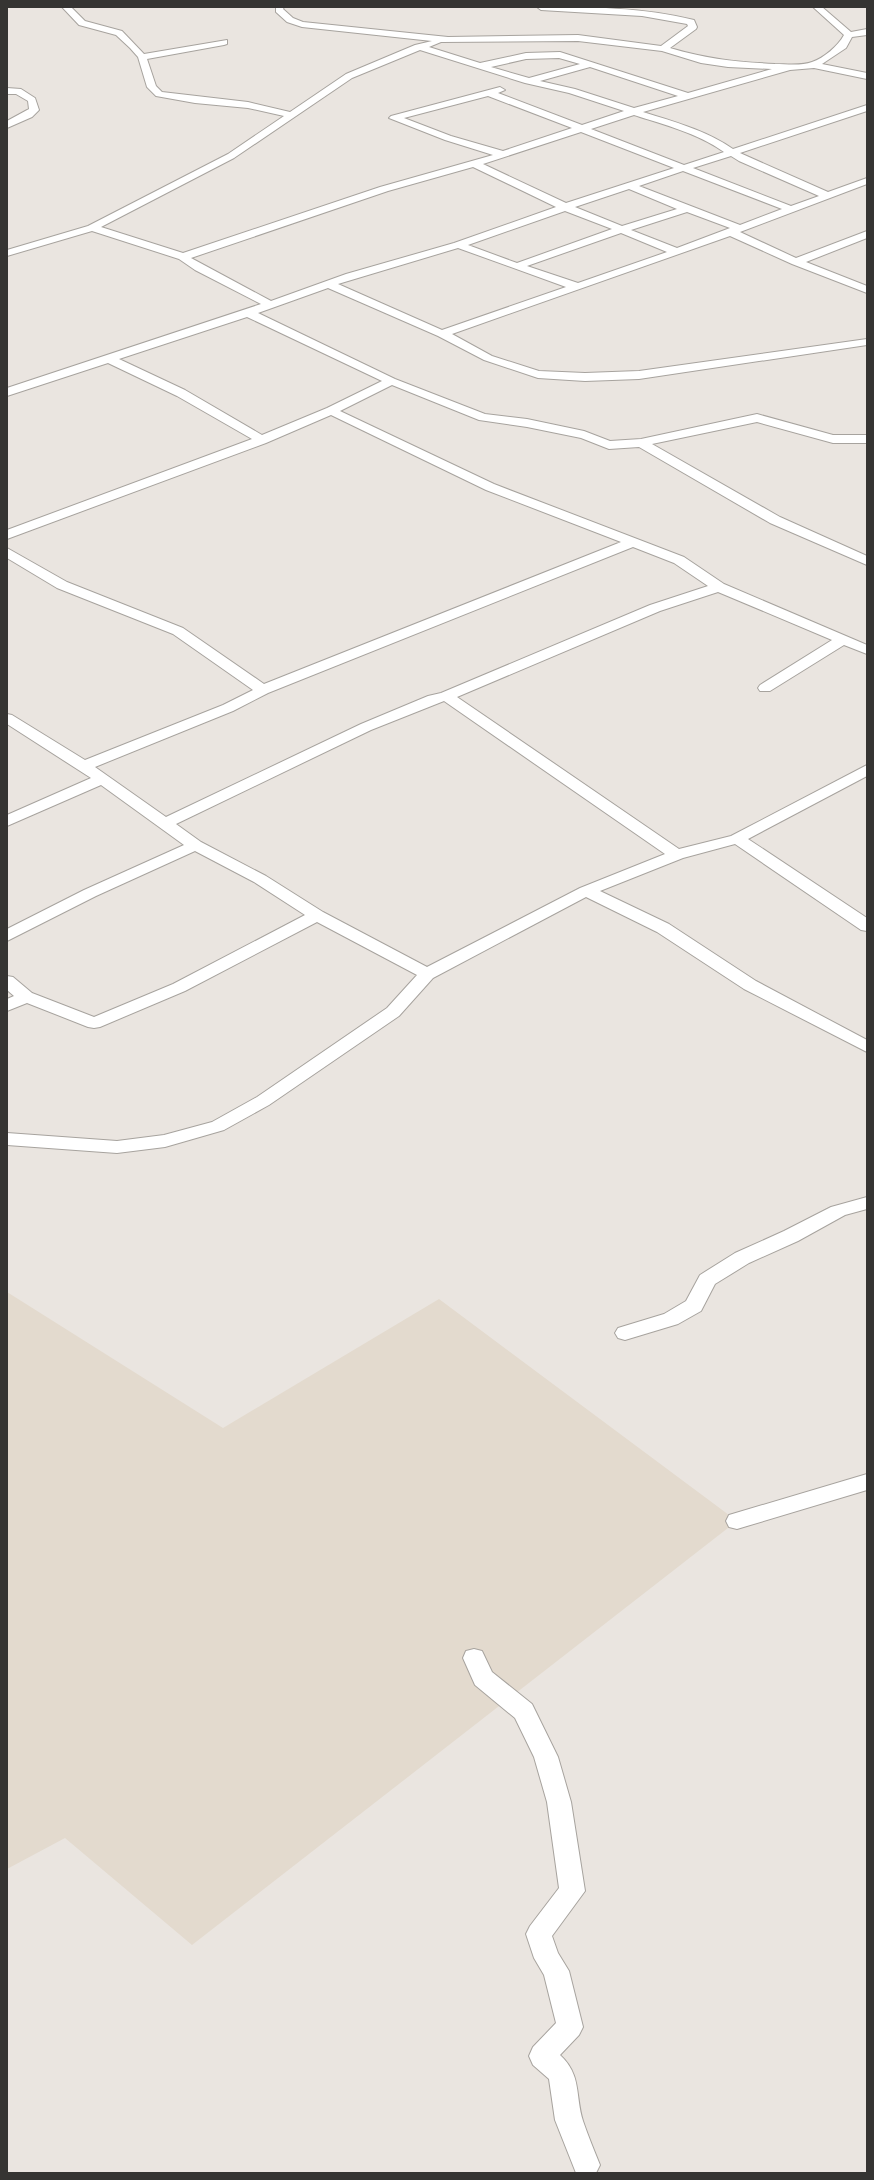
<svg xmlns="http://www.w3.org/2000/svg" width="874" height="2180" font-family="Mulish,sans-serif">
	<style>
		.built { fill: #e3dace }
		.lines { fill: none; stroke-linecap: round; stroke-linejoin: round }
		.street-casing { stroke: #a7a39e; stroke-width: 2 }
		.street { fill: #fff; fill-rule: evenodd }
	</style>
	<rect width="100%" height="100%" fill="#eae5e0"/>
	<path class="built" d="M7,1292L223,1428L439,1299L737,1521L192,1945L65,1838L7,1869Z"/>
	<g class="lines">
		<defs>
			<path id="street" d="M62,7H71L85,21L122,31L144,54L227,40V44L224,45L147,59L156,86L162,92L248,102L290,112L346,74L415,45L432,41L302,27L287,22L276,12V7H284L283,9L293,18L303,22L448,37L578,35L661,46L688,26L687,24L642,16L541,10L537,7C589,7 643,7 694,20L697,27L696,29L670,48C707,59 737,62 775,64C786,64 802,66 812,62C824,58 838,46 844,35L813,7H822L851,32L867,29V35L852,37L846,48L822,64L867,73V79L814,68L790,70L643,112C675,122 705,130 733,149L867,105V111L740,153L828,192L867,178V184L740,232L796,258L867,231V238L806,262L867,286V293L792,264L730,236L452,334L492,356L539,371L585,373L639,371L867,339V345L639,379L585,381L538,378L484,360L438,336L328,288L258,313L395,379L485,414L527,419L584,431L610,441L641,439L757,414L833,435H867V443H833L757,422L652,444L780,517L867,556V565L770,523L639,447L609,449L581,438L527,427L479,420L392,385L340,411L494,484L684,557L724,584L867,645V654L844,645L770,691H760L758,688L760,685L832,640L718,592L660,611L457,697L679,849L731,836L867,765V776L748,839L867,918V931L861,930L735,844L683,858L600,891L669,924L756,981L867,1040V1052L744,989L657,932L586,897L433,978L399,1016L269,1105L224,1130L165,1147L117,1153L7,1145V1133L117,1141L164,1135L212,1122L257,1097L387,1008L417,975L317,922L185,991L100,1027L94,1028L88,1027L27,1003L7,1011V999L14,996L7,990V976L13,977L32,993L94,1017L173,984L305,915L254,882L195,851L96,896L7,941V929L84,890L184,845L101,785L7,826V815L91,778L7,724V714L12,715L85,760L223,705L253,690L173,634L57,588L7,558V548L67,582L183,628L264,684L621,542L486,490L331,415L266,443L7,539V530L252,439L177,396L108,363L7,396V388L261,304L195,270L179,259L92,231L7,256V250L88,226L228,154L284,116L248,108L195,103L156,96L147,87L138,57L130,48L116,35L79,25ZM578,41L662,51L701,63L728,67L772,69L688,93L560,52L526,53L480,63L429,47L441,42ZM420,50L525,83L569,93L624,111L582,125L498,93L505,90L500,87L391,116L389,118L445,140L493,155L380,187L183,253L101,227L234,158L352,78ZM559,58L580,64L529,78L491,67L526,59ZM590,67L678,96L634,108L575,89L540,81ZM488,96L572,128L503,151L451,136L404,118ZM634,115C665,125 697,133 724,152L684,165L591,129ZM581,132L674,168L566,203L483,164ZM731,156L739,161L819,196L791,206L693,168ZM473,167L556,207L454,243L346,274L271,301L191,258L388,191ZM683,171L782,209L740,225L639,186ZM629,189L677,209L622,226L575,207ZM565,211L612,229L517,263L468,245ZM687,212L730,228L677,248L631,230ZM621,233L667,252L578,283L527,266ZM458,248L566,287L442,330L338,284ZM247,317L382,381L327,408L262,435L185,390L119,359ZM633,547L674,563L708,586L650,605L441,693L428,696L361,724L166,817L95,767L233,711L268,693ZM444,701L665,854L580,888L427,967L323,912L266,876L201,842L176,824L371,730Z
				M7,88L21,89L35,98L39,110L32,117L7,128V121L29,109L28,101L16,94H7Z
				M867,1197V1209L845,1215L798,1241L749,1263L715,1284L701,1311L678,1324L625,1340L618,1338L615,1333L618,1328L664,1314L686,1301L700,1275L735,1253L784,1231L831,1207Z
				M867,1474V1490L737,1529L729,1527L726,1521L729,1515Z
				M474,1649L482,1651L492,1672L532,1704L558,1757L571,1802L585,1891L552,1936L558,1953L569,1971L583,2027L579,2035L560,2055C582,2075 575,2096 583,2121C588,2136 594,2150 600,2165L596,2173H576L555,2120L549,2079L533,2065L529,2056L533,2047L556,2023L544,1975L534,1958L526,1934L530,1926L559,1888L547,1802L534,1757L515,1718L475,1685L463,1658L466,1651Z"/>
		</defs>
		<use href="#street" class="street-casing"/>
		<use href="#street" class="street"/>
	</g>
	<rect width="874" height="2180" fill="none" stroke="#353432" stroke-width="16"/>
</svg>
